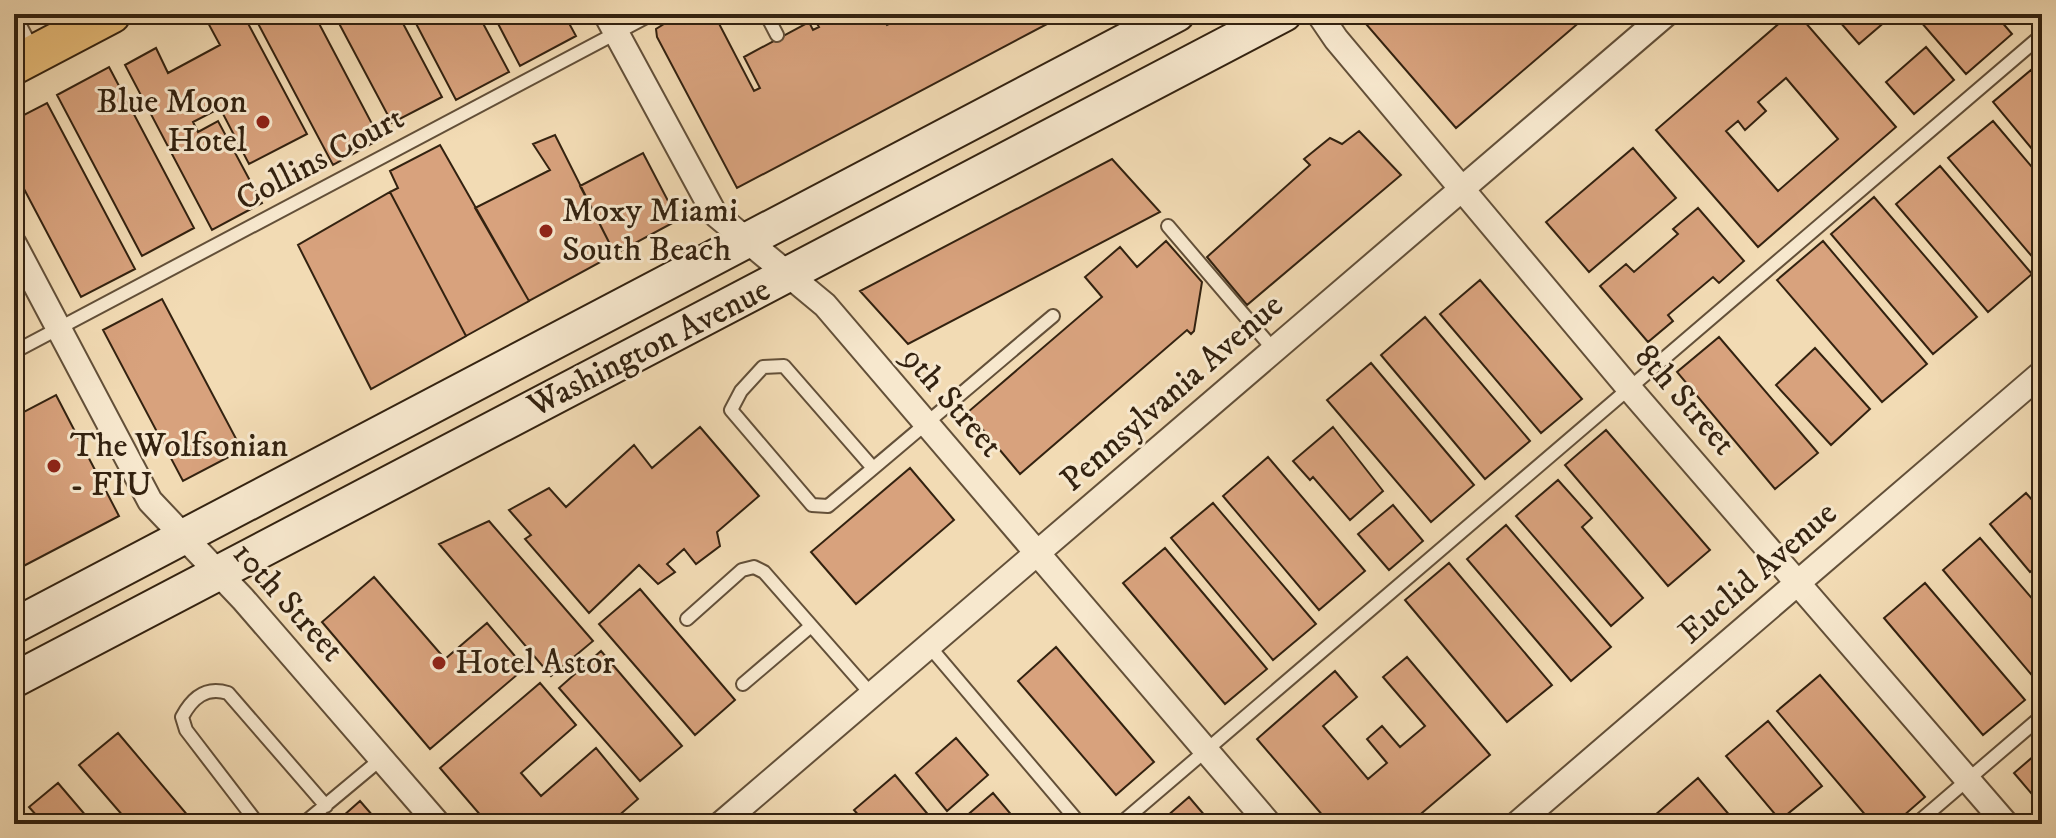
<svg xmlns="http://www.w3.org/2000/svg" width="2056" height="838" font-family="'IM FELL DW Pica',serif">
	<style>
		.building { fill: #d8a27d; stroke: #332210; stroke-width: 2; fill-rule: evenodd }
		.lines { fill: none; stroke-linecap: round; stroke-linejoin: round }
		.service-casing { stroke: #635039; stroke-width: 16 }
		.minor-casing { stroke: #635039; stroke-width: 28 }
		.secondary-casing { stroke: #332210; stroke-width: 38 }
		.primary-casing { stroke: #332210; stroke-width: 42 }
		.service { stroke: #f7e8ce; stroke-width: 12 }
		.minor { stroke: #f7e8ce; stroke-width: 24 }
		.secondary { stroke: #f7e8ce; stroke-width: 34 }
		.primary { stroke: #e9be7a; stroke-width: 38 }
		.poi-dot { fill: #8f2418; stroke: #f7e8ce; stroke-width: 3 }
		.labels { text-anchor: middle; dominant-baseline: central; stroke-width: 6; stroke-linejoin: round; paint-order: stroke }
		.poi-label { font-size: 34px; fill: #332210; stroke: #f7e8ce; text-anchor: start }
		.street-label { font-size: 34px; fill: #332210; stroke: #f7e8ce }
	</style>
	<rect width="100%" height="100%" fill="#f2dbb4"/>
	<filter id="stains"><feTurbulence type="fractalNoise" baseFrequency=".0025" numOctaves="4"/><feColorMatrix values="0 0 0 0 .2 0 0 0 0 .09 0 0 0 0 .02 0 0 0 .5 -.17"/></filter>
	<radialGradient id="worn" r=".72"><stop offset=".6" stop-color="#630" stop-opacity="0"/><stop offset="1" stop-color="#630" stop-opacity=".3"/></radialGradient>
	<path class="building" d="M219,14H243L307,134L249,164L220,108L193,122L198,132L218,121L262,203L212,230L125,65L156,48L168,73L220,45L207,21Z
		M253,14H314L380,139L333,165Z
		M334,14H398L442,97L392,123Z
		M411,14H478L509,72L456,100Z
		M493,14H564L576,36L520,66Z
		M680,14H714L754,91L760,88L744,57L809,22L813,30L819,27L811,14H881L887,25L897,20L893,14H1066L737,188L657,37L656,29Z
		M1366,14H1589L1456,128L1366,24L1363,16Z
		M1790,14H1798L1896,127L1758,247L1656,130ZM1786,78L1838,139L1778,191L1726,131L1738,121L1745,130L1766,111L1758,102Z
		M1833,14H1894L1859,44Z
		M1914,14H1973L1979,21L1988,14H1995L2012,34L1966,74Z
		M1926,47L1954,80L1914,114L1886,82Z
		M109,67L194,228L142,256L57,95Z
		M2031,70L2042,83V161L1993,102Z
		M47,103L135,269L81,297L14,170V120Z
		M1993,121L2042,179L2041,267L1948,158Z
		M1359,131L1401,175L1247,305L1207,257L1310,165L1304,159L1330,138L1342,144Z
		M555,135L615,254L529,301L475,208L550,170L533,144Z
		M440,145L529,301L466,336L390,192L398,188L390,171Z
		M1633,148L1676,198L1589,272L1546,222Z
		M643,153L678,220L615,254L580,186Z
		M1112,159L1160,212L908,344L860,291Z
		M1940,166L2032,274L1988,312L1896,204Z
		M390,192L466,336L371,389L298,245Z
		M1874,197L1977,317L1933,354L1831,234Z
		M1698,208L1744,261L1719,283L1713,277L1668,315L1673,321L1648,342L1600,286L1626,264L1634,272L1678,234L1673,229Z
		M1166,241L1202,282L1194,331L1191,334L1187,330L1020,474L968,412L1102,297L1085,277L1120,247L1137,267Z
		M1823,241L1927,364L1882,402L1777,280Z
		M1480,280L1582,399L1541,433L1440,314Z
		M162,299L242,450L183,481L103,330Z
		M1425,317L1530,441L1485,479L1381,355Z
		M1719,337L1818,453L1775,489L1677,372Z
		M1815,348L1870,409L1831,445L1776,385Z
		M1371,363L1474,485L1431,522L1327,400Z
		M56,395L119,516L14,571V417Z
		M700,427L759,496L717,532L720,546L696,564L684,549L667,564L675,572L658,584L639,565L589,613L525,539L531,535L509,510L549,488L566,507L634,445L652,468Z
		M1333,427L1383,491L1350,520L1313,477L1310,480L1293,461Z
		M1606,430L1710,550L1668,586L1565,465Z
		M1268,457L1365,571L1319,610L1223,496Z
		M910,468L954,520L856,604L811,552Z
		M1558,480L1592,518L1582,527L1643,598L1611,626L1516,516Z
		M2026,493L2042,511V562L2030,572L1990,524Z
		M1213,503L1316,624L1273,660L1171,538Z
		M1393,505L1423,541L1389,570L1358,534Z
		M489,521L593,641L551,676L439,544Z
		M1506,525L1611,647L1571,681L1467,559Z
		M1980,538L2042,610L2041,686L1943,570Z
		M1165,548L1267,669L1225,704L1123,583Z
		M1449,563L1552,685L1507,722L1405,600Z
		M374,577L445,659L487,623L525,668L430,749L322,622Z
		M1925,583L2025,700L1983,735L1884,618Z
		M640,589L735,700L695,735L599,624Z
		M1056,647L1154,762L1116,795L1018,681Z
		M601,651L682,746L640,781L559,688Z
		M1407,657L1490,755L1409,824H1330L1257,739L1335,671L1357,697L1323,726L1368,779L1387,763L1367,739L1382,726L1400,747L1425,726L1383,677Z
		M1820,675L1925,797L1894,824H1873L1777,711Z
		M540,683L576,725L521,773L541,796L596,748L638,799L609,824H488L440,768Z
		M1768,721L1822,786L1780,820L1726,756Z
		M118,733L195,824H130L79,765Z
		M956,738L988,775L947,811L916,773Z
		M2042,749V806L2014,773Z
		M895,775L936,824H866L854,810Z
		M1698,778L1737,824H1648L1647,822Z
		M58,783L93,824H44L29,807Z
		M993,793L1019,824H957Z
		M1189,797L1212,824H1158Z
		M360,801L380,824H334Z"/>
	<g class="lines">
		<defs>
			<path id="service" d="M14,14L33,50
				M766,14L777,35
				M1168,226L1274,350
				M14,352L652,14
				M873,468L784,366L763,367L741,391L731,410L812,505L828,506C904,443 978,379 1053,316
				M687,619L742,570L754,567L764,572L872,695
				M929,646L1080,824
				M743,684L811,626
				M258,824L186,730L182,717C192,698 206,686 228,693L326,806
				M303,824L381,759
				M1120,824L2042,35
				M1916,824L2042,716"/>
			<path id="minor" d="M606,14L714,213L825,305L1269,824
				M1319,14L1336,39L1628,387L2006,824
				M14,244L150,501L243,599L438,824
				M721,824L1666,14
				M1517,824L2042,373"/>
			<path id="secondary" d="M14,626L1177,14
				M14,680L1284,14"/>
			<path id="primary" d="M14,65L111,14"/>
		</defs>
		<use href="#service" class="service-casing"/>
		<use href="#minor" class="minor-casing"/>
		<use href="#secondary" class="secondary-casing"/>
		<use href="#primary" class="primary-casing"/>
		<use href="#service" class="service"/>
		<use href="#minor" class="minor"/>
		<use href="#secondary" class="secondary"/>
		<use href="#primary" class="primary"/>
	</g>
	<g class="poi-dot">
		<circle cx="263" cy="122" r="8"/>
		<circle cx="546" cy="231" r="8"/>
		<circle cx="54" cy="466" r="8"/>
		<circle cx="439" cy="663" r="8"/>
	</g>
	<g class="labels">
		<g class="poi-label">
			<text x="247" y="102" text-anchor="end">Blue Moon<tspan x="247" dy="39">Hotel</tspan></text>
			<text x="562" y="211">Moxy Miami<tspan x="562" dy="39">South Beach</tspan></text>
			<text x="70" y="446">The Wolfsonian<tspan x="70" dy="39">- FIU</tspan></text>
			<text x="455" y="663">Hotel Astor</text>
		</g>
		<g class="street-label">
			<text transform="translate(320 159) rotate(-28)">Collins Court</text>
			<text transform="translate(649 348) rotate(-27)">Washington Avenue</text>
			<text transform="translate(1172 393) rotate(-41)">Pennsylvania Avenue</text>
			<text transform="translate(1685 400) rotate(49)">8th Street</text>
			<text transform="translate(952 402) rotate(49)">9th Street</text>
			<text transform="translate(1758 573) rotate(-41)">Euclid Avenue</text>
			<text transform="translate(288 602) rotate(48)">10th Street</text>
		</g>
	</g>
	<rect width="2056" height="838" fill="none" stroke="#f2dbb4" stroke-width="48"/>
	<rect x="16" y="16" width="2024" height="806" fill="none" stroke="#332210" stroke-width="4"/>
	<rect x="24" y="24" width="2008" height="790" fill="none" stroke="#332210" stroke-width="2"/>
	<rect width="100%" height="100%" filter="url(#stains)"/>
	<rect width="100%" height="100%" fill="url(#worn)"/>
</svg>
